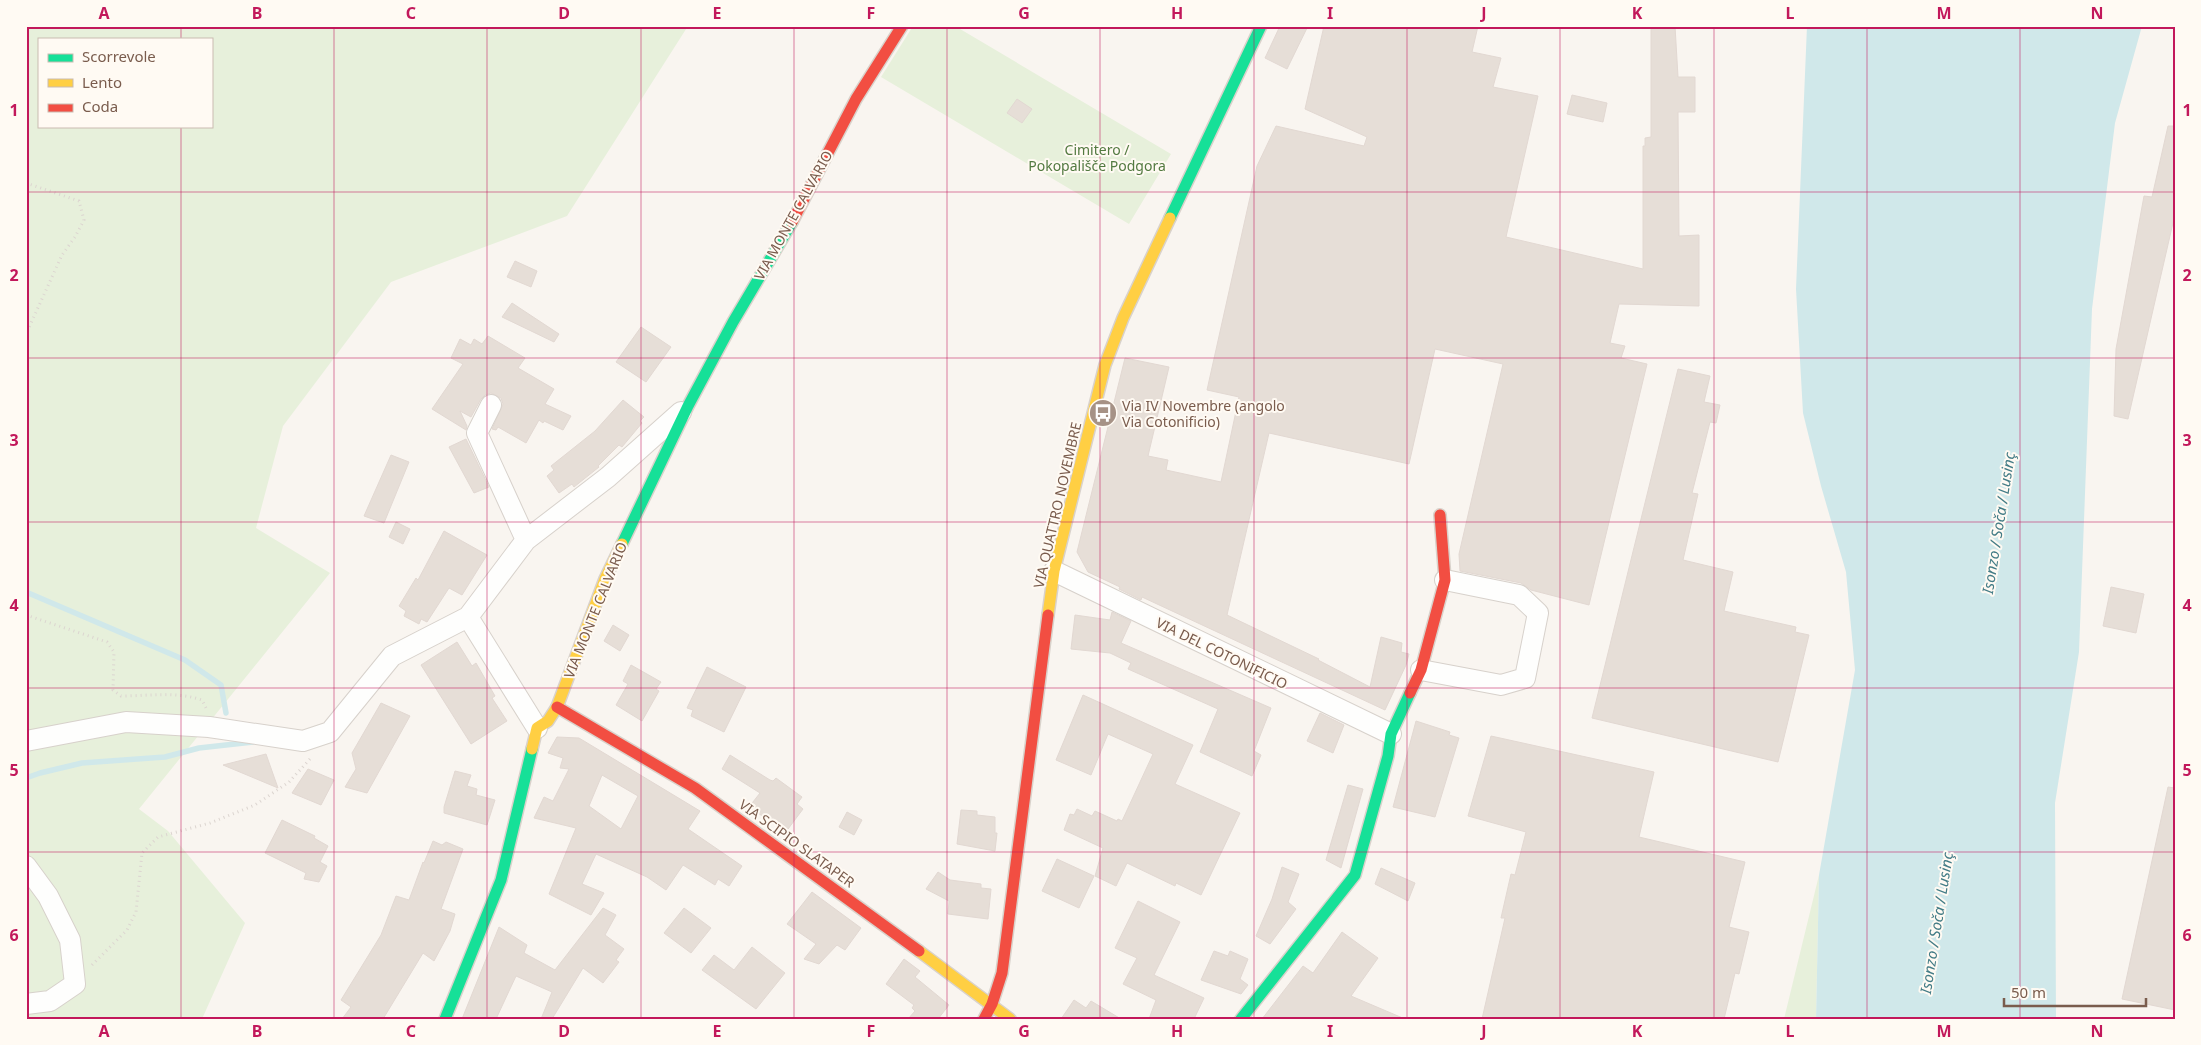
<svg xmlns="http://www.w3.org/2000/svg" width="2201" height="1045" font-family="'Noto Sans',sans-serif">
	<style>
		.green { fill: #e7f0db; fill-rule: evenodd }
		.water { fill: #d0e8ea }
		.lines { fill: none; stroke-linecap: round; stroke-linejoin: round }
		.stream { stroke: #d0e8ea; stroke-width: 5.5 }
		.building { fill: #e6ded7; stroke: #e2d8d2; fill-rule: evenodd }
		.street-casing { stroke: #d7d1cb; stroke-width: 22 }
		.fast-casing { stroke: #d9d2cb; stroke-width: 14 }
		.slow-casing { stroke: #d9d2cb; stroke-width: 14 }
		.jam-casing { stroke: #d9d2cb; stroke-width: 14 }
		.path { stroke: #dcd5d0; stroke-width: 3; stroke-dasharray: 1 4; stroke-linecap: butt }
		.street { stroke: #fefefd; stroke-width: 20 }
		.fast { stroke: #16e098; stroke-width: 11 }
		.slow { stroke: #ffcf43; stroke-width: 11 }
		.jam { stroke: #f24e42; stroke-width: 11 }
		.grid { fill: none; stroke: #c2185b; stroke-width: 1; stroke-opacity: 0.55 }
		.labels { text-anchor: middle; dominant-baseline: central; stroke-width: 4; stroke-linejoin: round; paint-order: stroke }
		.park-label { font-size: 14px; fill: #537a41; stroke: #fffaf3 }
		.street-label { font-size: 14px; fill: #7a5c4d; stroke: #fffaf3 }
		.poi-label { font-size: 14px; fill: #7a5c4d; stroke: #fffaf3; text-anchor: start }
		.water-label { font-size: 15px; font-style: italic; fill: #437c86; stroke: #fffaf3 }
		.neatline { fill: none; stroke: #c2185b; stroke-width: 2 }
		.grid-label { font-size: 16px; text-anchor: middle; font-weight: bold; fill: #c2185b }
	</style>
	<rect width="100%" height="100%" fill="#f9f5f0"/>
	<path class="green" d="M26,26H688L567,216L391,282L283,426L256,528L330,573L139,809L168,831L245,923L202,1019H26ZM39,39H211V126H39Z
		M913,26H955L1171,154L1129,224L881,77Z
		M1819,875L1816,1019H1784Z"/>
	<path class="water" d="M1807,26H2142L2115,123L2092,309L2079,652L2055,803L2056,1019H1816L1819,875L1855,670L1846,572L1821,486L1803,413L1796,289Z"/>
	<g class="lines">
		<path class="stream" d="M26,592L185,660L221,685L226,713
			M26,778L40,773L82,763L165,757L199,748L253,742"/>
	</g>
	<path class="building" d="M1280,26H1308L1287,69L1265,58Z
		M1324,26H1478L1472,52L1501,58L1493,87L1538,96L1506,237L1643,269V146H1645V138L1651,137V26H1675L1678,77H1695V112H1678L1679,236L1699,235V306L1619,304L1610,343L1625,346L1621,358L1647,364L1589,605L1531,590L1521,583L1460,571L1459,554L1503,364L1435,349L1409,464L1269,433L1227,615L1319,659L1318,660L1370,687L1381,637L1402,643L1401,652L1409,654L1406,665L1385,710L1142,597L1141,600L1119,589L1120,587L1088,572L1077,552L1125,358L1169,367L1148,456L1168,460L1166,470L1221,482L1239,397L1207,390L1257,166L1276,126L1364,146L1367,137L1305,109Z
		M1572,95L1607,103L1603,122L1567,114Z
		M1017,99L1032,109L1022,123L1007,113Z
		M2168,126H2175V214L2128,419L2114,416L2116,349L2144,196L2152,197Z
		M515,261L537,271L531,287L507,277Z
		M512,303L559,334L554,342L502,317Z
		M641,327L671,347L646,382L616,362Z
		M488,336L525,358L518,368L554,389L545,404L571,416L563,430L544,421L543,423L539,420L526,443L498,427L496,430L492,429L503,404L501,398L491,393L485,395L481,399L471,417L460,411L467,426L466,430L432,409L463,364L451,358L460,339L471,345L474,339L482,344Z
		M1678,369L1710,376L1704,402L1720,405L1716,423L1710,422L1692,493L1698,494L1683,560L1733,572L1724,611L1796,627L1795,632L1809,635L1778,762L1592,718Z
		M623,400L644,417L640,421L642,423L622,447L619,445L598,466L599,467L574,487L572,484L559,493L547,476L554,470L551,466L595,431Z
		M466,439L489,487L474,493L449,447Z
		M391,455L409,462L384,523L364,516Z
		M396,522L410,529L403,544L389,537Z
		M444,531L487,555L462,595L449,588L427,622L421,619L419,624L404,616L406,611L399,606L416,578L418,580Z
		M2111,587L2144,594L2136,633L2103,626Z
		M1112,612L1131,621L1121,643L1271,708L1254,751L1261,755L1252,776L1200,752L1218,709L1128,669L1131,663L1110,653L1071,649L1075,615L1110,620Z
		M613,625L629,635L620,651L604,641Z
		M457,642L472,666L476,663L495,696L492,698L507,721L471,744L421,665Z
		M631,665L661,682L656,689L659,691L642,721L616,705L628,684L623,681Z
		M707,667L746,687L724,732L691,716L693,710L687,708Z
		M1083,695L1193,745L1175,784L1240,813L1201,895L1176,883L1175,886L1127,863L1116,886L1095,876L1103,848L1064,830L1070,814L1074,815L1077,809L1092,816L1095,811L1117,821L1118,819L1122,821L1153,754L1108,734L1091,775L1056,760Z
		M381,703L410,716L367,793L345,787L356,769L352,753Z
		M1320,713L1344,725L1333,753L1307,741Z
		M1416,721L1450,732L1449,735L1459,738L1435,817L1393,807Z
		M1491,736L1654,772L1639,837L1745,862L1729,927L1749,932L1739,974L1735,973L1724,1019H1482L1505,918H1501L1511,874L1515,875L1526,832L1468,816Z
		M557,737L579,738L700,811L688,829L742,866L729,886L718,879L715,885L683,865L666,890L647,877L596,854L582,884L604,893L591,915L549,894L576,828L534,818L544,797L553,801L569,769L560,768L563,758L548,753ZM602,775L638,796L621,829L589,806Z
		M266,754L278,788L223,765Z
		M730,755L770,780L773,781L776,778L802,797L797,804L803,809L788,829L782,824L780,828L749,807L760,793L722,769Z
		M308,769L334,780L321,805L292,793Z
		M455,771L471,775L467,786L477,789L476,795L495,800L487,825L444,813V807Z
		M1348,785L1363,789L1341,868L1326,860Z
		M2168,787L2175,788V1010L2122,999Z
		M961,810L977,811V815L995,817V833H997L995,851L957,844Z
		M847,812L862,820L854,835L839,827Z
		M282,820L315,836L314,838L328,846L320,862L327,866L319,882L304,879L306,873L265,853Z
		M433,841L442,845L446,842L463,849L441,909L455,914L450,931L434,961L423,953L383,1019H342L351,1007L341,1000L381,935L396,896L409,900L423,862L424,863Z
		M1057,859L1094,876L1079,908L1042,891Z
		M1282,867L1299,874L1288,902L1296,909L1270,944L1256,936L1272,899Z
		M1381,868L1415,883L1408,901L1375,884Z
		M938,872L950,880L981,884V888L991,889L988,919L948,914L949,901L926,889Z
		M812,892L861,928L845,950L837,945L819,964L804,959L816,944L787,924Z
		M1138,901L1180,922L1154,975L1204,998L1194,1019H1149L1156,1000L1123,984L1137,958L1115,948Z
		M603,908L616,915L605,935L624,949L616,960L619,962L603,983L583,968L552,1019H541L552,992L516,976L496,1019H462L499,927L527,945L524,953L555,970Z
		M684,908L711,928L691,953L664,933Z
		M1342,932L1378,958L1351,996L1405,1019H1262L1303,966L1313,973Z
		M752,947L785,973L756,1009L702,970L714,955L734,970Z
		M1214,951L1228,956L1230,951L1248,959L1240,979L1248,985L1241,994L1201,980Z
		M904,959L920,971L915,977L949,1005L938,1019H908L915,1011L912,1008L914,1005L886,984Z
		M1074,1000L1086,1008L1091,1001L1121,1019H1061Z"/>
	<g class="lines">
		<defs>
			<path id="street" d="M491,405L477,433L526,540
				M1054,571L1391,734
				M468,617L537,728
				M1421,670L1501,685L1525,678L1538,613L1519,595L1445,580
				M26,741L126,722L209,727L303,741L330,732L392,656L468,617L526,540L608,477L681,412
				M26,866L48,896L70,940L75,984L50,1001L26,1004"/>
			<path id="fast" d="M1170,218L1261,26
				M622,544L688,406L733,322L792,222
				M445,1019L501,880L532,749
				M1241,1019L1355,875L1388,756L1391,734L1410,693"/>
			<path id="slow" d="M1048,615L1054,571L1105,365L1123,318L1170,218
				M532,749L537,728L548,721L557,707L605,579L622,544
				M919,951L1010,1019"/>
			<path id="jam" d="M792,222L856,99L902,26
				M1410,693L1421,670L1445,580L1440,515
				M557,707L695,788L919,951
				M984,1019L992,1004L1002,973L1048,615"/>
		</defs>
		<use href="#street" class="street-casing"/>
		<use href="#fast" class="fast-casing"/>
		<use href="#slow" class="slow-casing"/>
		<use href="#jam" class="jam-casing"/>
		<path class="path" d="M26,183L79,201L84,220L75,237L62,255L26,334
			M26,615L107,642L114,652L113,690L121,696C149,696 175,691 202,700L206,708
			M92,965L127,930L136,912L142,853L158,837L210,823L255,805L289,782L310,759"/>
		<use href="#street" class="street"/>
		<use href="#fast" class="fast"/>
		<use href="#slow" class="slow"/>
		<use href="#jam" class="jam"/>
	</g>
	<path class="grid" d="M181,26V39M334,26V1019M487,26V1019M641,26V1019M794,26V1019M947,26V1019M1100,26V1019M1254,26V1019M1407,26V1019M1560,26V1019M1714,26V1019M1867,26V1019M2020,26V1019M181,126V1019M26,192H2175M26,358H2175M26,522H2175M26,688H2175M26,852H2175"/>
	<defs>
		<symbol id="bus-disc" viewBox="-11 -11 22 22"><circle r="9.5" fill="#a69286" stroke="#fffaf3"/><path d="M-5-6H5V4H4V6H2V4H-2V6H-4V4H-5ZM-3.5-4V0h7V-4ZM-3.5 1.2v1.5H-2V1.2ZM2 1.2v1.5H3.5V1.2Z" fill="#fff"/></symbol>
	</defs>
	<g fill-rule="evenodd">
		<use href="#bus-disc" x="1087" y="397" width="32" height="32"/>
	</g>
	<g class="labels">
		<g class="park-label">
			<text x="1097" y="149">Cimitero /<tspan x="1097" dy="16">Pokopališče Podgora</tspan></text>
		</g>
		<g class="street-label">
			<text transform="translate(793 215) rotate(-61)">VIA MONTE CALVARIO</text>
			<text transform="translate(1057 505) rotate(-77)">VIA QUATTRO NOVEMBRE</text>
			<text transform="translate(595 610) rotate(-68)">VIA MONTE CALVARIO</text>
			<text transform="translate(1222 653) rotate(26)">VIA DEL COTONIFICIO</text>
			<text transform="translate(797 843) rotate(36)">VIA SCIPIO SLATAPER</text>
		</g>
		<g class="poi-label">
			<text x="1122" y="405">Via IV Novembre (angolo<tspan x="1122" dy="16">Via Cotonificio)</tspan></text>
		</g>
		<g class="water-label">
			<text transform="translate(1998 523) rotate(-81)">Isonzo / Soča / Lusinç</text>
			<text transform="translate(1936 923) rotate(-81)">Isonzo / Soča / Lusinç</text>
		</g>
	</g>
	<rect width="2201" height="1045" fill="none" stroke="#fffaf3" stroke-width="55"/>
	<rect x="38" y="38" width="175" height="90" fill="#fffaf3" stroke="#cabbb1"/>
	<rect x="48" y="54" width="25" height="8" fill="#16e098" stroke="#cabbb1"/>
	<text x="82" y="62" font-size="15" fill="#7a5c4d">Scorrevole</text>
	<rect x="48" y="79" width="25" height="8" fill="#ffcf43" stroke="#cabbb1"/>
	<text x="82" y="88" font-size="15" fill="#7a5c4d">Lento</text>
	<rect x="48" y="104" width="25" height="8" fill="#f24e42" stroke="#cabbb1"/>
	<text x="82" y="112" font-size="15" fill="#7a5c4d">Coda</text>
	<path d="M2004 998v8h142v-8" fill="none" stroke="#7a5c4d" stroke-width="2.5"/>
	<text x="2011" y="998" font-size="15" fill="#7a5c4d" stroke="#fffaf3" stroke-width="4" paint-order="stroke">50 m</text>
	<rect x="28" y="28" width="2146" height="990" class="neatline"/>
	<g class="grid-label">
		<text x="104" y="19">A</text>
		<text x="257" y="19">B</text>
		<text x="411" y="19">C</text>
		<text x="564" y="19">D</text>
		<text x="717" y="19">E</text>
		<text x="871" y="19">F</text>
		<text x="1024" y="19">G</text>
		<text x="1177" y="19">H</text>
		<text x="1330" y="19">I</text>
		<text x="1484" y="19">J</text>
		<text x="1637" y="19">K</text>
		<text x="1790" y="19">L</text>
		<text x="1944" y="19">M</text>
		<text x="2097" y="19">N</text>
		<text x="14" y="116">1</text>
		<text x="2187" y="116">1</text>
		<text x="14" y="281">2</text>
		<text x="2187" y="281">2</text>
		<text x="14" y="446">3</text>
		<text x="2187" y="446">3</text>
		<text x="14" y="611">4</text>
		<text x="2187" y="611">4</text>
		<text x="14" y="776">5</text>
		<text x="2187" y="776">5</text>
		<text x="14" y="941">6</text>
		<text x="2187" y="941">6</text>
		<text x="104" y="1037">A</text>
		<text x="257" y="1037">B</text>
		<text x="411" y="1037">C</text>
		<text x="564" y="1037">D</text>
		<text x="717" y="1037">E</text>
		<text x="871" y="1037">F</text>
		<text x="1024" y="1037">G</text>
		<text x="1177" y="1037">H</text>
		<text x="1330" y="1037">I</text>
		<text x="1484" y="1037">J</text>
		<text x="1637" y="1037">K</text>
		<text x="1790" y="1037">L</text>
		<text x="1944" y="1037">M</text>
		<text x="2097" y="1037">N</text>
	</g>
</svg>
